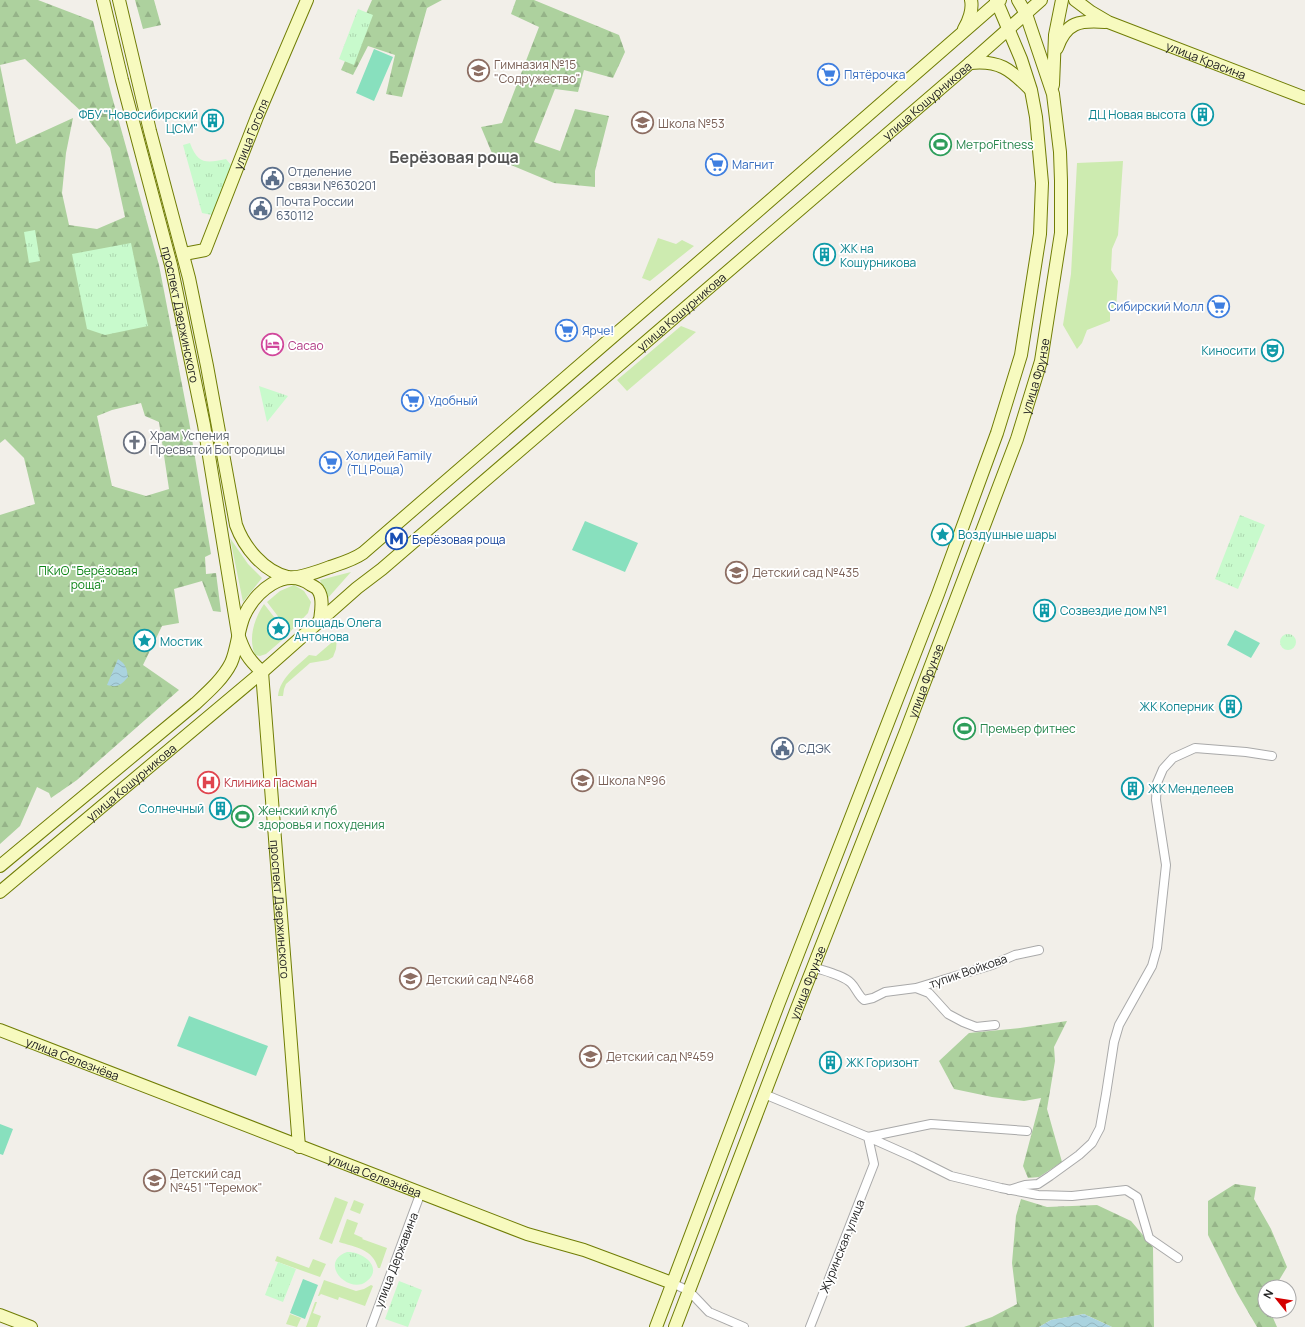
<svg xmlns="http://www.w3.org/2000/svg" width="1305" height="1327" font-family="Manrope,sans-serif">
	<style>
		.grass { fill: #cdebb0 }
		.forest { fill: url(#forest-firs); fill-rule: evenodd }
		.park { fill: url(#park-tufts) }
		.pitch { fill: #88e0be }
		.water { fill: url(#water-waves) }
		.lines { fill: none; stroke-linecap: round; stroke-linejoin: round }
		.street-casing { stroke: #a9a9a9; stroke-width: 10 }
		.secondary-casing { stroke: #707d05; stroke-width: 14 }
		.street { stroke: #fff; stroke-width: 8 }
		.secondary { stroke: #f7fabf; stroke-width: 12 }
		.labels { text-anchor: middle; dominant-baseline: central; stroke-width: 3.5; stroke-linejoin: round; paint-order: stroke }
		.street-label { font-size: 12px; fill: #222; stroke: #fff }
		.education-label { font-size: 12px; fill: #785e54; stroke: #fff; text-anchor: start }
		.shop-label { font-size: 12px; fill: #366cbe; stroke: #fff; text-anchor: start }
		.culture-label { font-size: 12px; fill: #0d838f; stroke: #fff; text-anchor: start }
		.leisure-label { font-size: 12px; fill: #27864d; stroke: #fff; text-anchor: start }
		.service-label { font-size: 12px; fill: #4e5e75; stroke: #fff; text-anchor: start }
		.hotel-label { font-size: 12px; fill: #b23c85; stroke: #fff; text-anchor: start }
		.worship-label { font-size: 12px; fill: #5b616d; stroke: #fff; text-anchor: start }
		.transit-label { font-size: 12px; fill: #164399; stroke: #fff; text-anchor: start }
		.park-label { font-size: 12px; fill: #0c8416; stroke: #fff }
		.health-label { font-size: 12px; fill: #be3a42; stroke: #fff; text-anchor: start }
		.district-label { font-size: 16px; font-weight: bold; fill: #555; stroke: #fff }
	</style>
	<defs>
		<pattern id="forest-firs" width="22" height="20" patternUnits="userSpaceOnUse"><rect width="22" height="20" fill="#add19e"/><path d="M5 1l3.5 6h-7zM16 11l3.5 6h-7z" fill="#95b388"/></pattern>
		<pattern id="park-tufts" width="24" height="20" patternUnits="userSpaceOnUse"><rect width="24" height="20" fill="#c8facc"/><path d="M3 7l-1-3M5 7V3M7 7l1-3M15 17l-1-3M17 17v-4M19 17l1-3" fill="none" stroke="#acd6af"/></pattern>
		<pattern id="water-waves" width="16" height="10" patternUnits="userSpaceOnUse"><rect width="16" height="10" fill="#aad3df"/><path d="M0 5q4-4 8 0t8 0" fill="none" stroke="#92b5bf"/></pattern>
	</defs>
	<rect width="100%" height="100%" fill="#f2efe9"/>
	<path class="grass" d="M1123,161L1118,235L1112,249L1111,270L1118,281L1116,309L1110,310V321L1087,330L1082,343L1077,349L1063,325L1071,274L1077,163Z
		M658,238L676,244L682,240L694,246L650,281L642,278Z
		M681,326L696,332L627,391L617,380Z
		M230,538L248,564L262,578L243,602Z
		M351,572L327,599L320,580Z
		M294,585L304,591L311,602L308,613L290,632L267,602L280,591Z
		M264,604L288,635L266,654L260,656L255,655C248,638 254,619 264,604Z
		M337,638L336,649L333,657L328,660L310,663L286,684L284,689L283,696H278C280,678 296,667 309,655L316,656Z
		M335,1197L348,1202L332,1244L319,1239Z
		M354,1200L364,1204L360,1214L350,1210Z
		M347,1219L358,1223L354,1234L363,1238L362,1239L387,1248L380,1268H378C373,1249 355,1247 339,1242Z
		M277,1256L309,1268L313,1259L326,1264L320,1277L275,1261Z
		M324,1280L356,1291L364,1289L371,1285L373,1286L365,1306L339,1297L338,1300L321,1294L319,1296H318Z
		M315,1302H317L313,1313L321,1316L317,1327H306Z
		M290,1314L301,1318L297,1327L286,1324Z"/>
	<path class="forest" d="M0,0H38L93,21L111,93L159,265L189,421L211,554L205,557L206,574L216,573L221,612L213,611L202,581L174,589L179,623L162,626L143,665L179,690L77,780L51,798L49,793L37,787L20,826L0,844V515L35,504L24,458L5,439L0,443V65L16,144L73,118L66,153L62,193L69,225L97,229L125,217L110,148L84,114L25,59L0,65ZM141,403L145,416L159,422L169,489L146,496L112,486L97,416L112,410Z
		M135,0H154L161,25L143,29Z
		M372,0H442L427,8L402,97L386,94L395,55L368,46L353,75L341,70Z
		M516,0H534L619,35L625,52L613,78L584,70L578,92L555,89L534,142L560,151L575,109L609,116L595,171V187L554,183L494,158L481,127L502,123L539,27L511,14Z
		M1067,1021L1054,1047L1055,1061L1047,1109L1062,1162L1039,1177L1028,1178L1023,1166L1041,1098L1024,1101L992,1097L954,1089L939,1061L969,1033L1020,1028Z
		M1235,1184L1256,1187L1254,1199L1271,1229L1287,1267L1275,1287H1265V1311H1270L1277,1327H1257L1237,1293L1208,1235V1201Z
		M1021,1199L1047,1207L1097,1205L1131,1221L1153,1247L1154,1327H1112L1084,1314L1051,1320L1039,1327H964L992,1317L1017,1304L1012,1263L1016,1216Z"/>
	<path class="park" d="M358,9L373,15L354,65L339,59Z
		M190,143C198,165 207,163 226,159L231,165L212,215L202,213L183,145Z
		M35,230L40,261L29,263L24,232Z
		M131,243L148,326L105,335L87,329L72,254Z
		M259,386L288,396L267,422Z
		M1240,515L1265,525L1238,589L1215,579Z
		M1280 642a8 8 0 1 1 16 0a8 8 0 1 1-16 0Z
		M347,1252C362,1251 384,1267 367,1281C350,1296 317,1263 347,1252Z
		M278,1262L296,1269L283,1302L265,1295Z
		M399,1281L422,1290L408,1327L385,1319Z"/>
	<path class="pitch" d="M374,49L393,57L374,101L356,93Z
		M585,521L638,543L625,572L572,550Z
		M1235,630L1260,643L1251,658L1227,645Z
		M189,1016L268,1046L256,1076L177,1046Z
		M0,1124L13,1129L3,1155L0,1154Z
		M303,1279L318,1285L305,1319L290,1313Z"/>
	<path class="water" d="M118,659C126,664 127,669 128,677C121,685 118,688 107,685Z
		M1084,1314L1112,1327H1039L1051,1320Z"/>
	<g class="lines">
		<defs>
			<path id="street" d="M813,967C824,971 843,975 851,983C856,988 858,995 864,1000L873,998L885,992L916,988
				M995,1025L976,1027L963,1022L948,1014L929,993L916,988L992,965L1015,955L1039,950
				M764,1094L868,1137L874,1164L810,1327
				M868,1137L913,1157L951,1176L1001,1188L1038,1195L1072,1196L1126,1190L1137,1197L1149,1238L1178,1258
				M868,1137L931,1124L1027,1131
				M1009,1190L1025,1185L1038,1184L1050,1176L1079,1155L1092,1143L1100,1128L1106,1094L1114,1042L1119,1025L1152,966L1157,948L1166,865L1156,800L1157,783L1163,769L1173,758L1195,748L1246,752L1272,756
				M672,1283L689,1291L709,1312L744,1327
				M371,1327L421,1192"/>
			<g id="secondary">
				<path id="s1" d="M103,0L122,80L171,265L204,425L238,634C244,652 248,659 262,672"/>
				<path d="M119,0L150,131L189,278L207,366L236,525C244,547 264,572 288,577C299,579 319,571 330,567C342,563 353,560 363,553L766,204L1000,0"/>
				<path id="s2" d="M1075,0L1091,12L1108,22L1305,98"/>
				<path d="M964,29C969,21 973,9 971,0"/>
				<path d="M1057,48C1066,22 1080,20 1105,22"/>
				<path d="M970,63C999,60 1010,69 1030,89"/>
				<path d="M1053,85L1055,35L1062,0"/>
				<path id="s3" d="M184,254L205,250L257,117L307,0"/>
				<path id="s4" d="M262,672L299,1147"/>
				<path d="M0,866L195,704C208,692 223,679 231,663C237,650 238,630 244,616C255,592 285,565 311,585C313,586 317,588 318,590C324,598 321,612 320,620"/>
				<path id="s5" d="M0,892L262,672L357,588L382,569L970,63L1041,0"/>
				<path id="s6" d="M0,1030L527,1234L584,1250L627,1266L672,1283"/>
				<path d="M0,1315L31,1327"/>
				<path d="M656,1327L778,1005L938,594L997,433L1021,355L1040,234L1042,183L1036,117L1031,90L1021,59L996,0"/>
				<path id="s7" d="M675,1327L796,1011L906,731L1017,439L1041,361L1061,233V181L1060,152L1053,94L1026,14L1018,0"/>
			</g>
		</defs>
		<use href="#street" class="street-casing"/>
		<use href="#secondary" class="secondary-casing"/>
		<use href="#street" class="street"/>
		<use href="#secondary" class="secondary"/>
	</g>
	<defs>
		<symbol id="school-ring" viewBox="-11 -11 22 22"><circle r="9.5" fill="#fff" stroke="#8d6e63" stroke-width="1.5"/><path d="M0-5L7-2L0 1L-7-2ZM-4 1L0 2.5L4 1V4Q0 6-4 4Z" fill="#8d6e63"/></symbol>
		<symbol id="supermarket-ring" viewBox="-11 -11 22 22"><circle r="9.5" fill="#fff" stroke="#3f7fe0" stroke-width="1.5"/><path d="M-6-5.5h2.5l.6 2H6L4.5 2H-2.5L-4.4-4H-6ZM-1.5 3.2a1.3 1.3 0 1 0 .1 0ZM3 3.2a1.3 1.3 0 1 0 .1 0Z" fill="#3f7fe0"/></symbol>
		<symbol id="building-ring" viewBox="-11 -11 22 22"><circle r="9.5" fill="#fff" stroke="#0f9aa8" stroke-width="1.5"/><path d="M-4-6H4V6H1V3H-1V6H-4ZM-2.5-4.3h1.7v1.8h-1.7ZM.8-4.3h1.7v1.8H.8ZM-2.5-1h1.7V.8h-1.7ZM.8-1h1.7V.8H.8Z" fill="#0f9aa8"/></symbol>
		<symbol id="stadium-ring" viewBox="-11 -11 22 22"><circle r="9.5" fill="#fff" stroke="#2e9e5b" stroke-width="1.5"/><path d="M0-5a6.5 5 0 1 0 0 10a6.5 5 0 1 0 0-10ZM-3.5-1.8h7v3.6h-7Z" fill="#2e9e5b"/></symbol>
		<symbol id="civic-ring" viewBox="-11 -11 22 22"><circle r="9.5" fill="#fff" stroke="#5c6f8a" stroke-width="1.5"/><path d="M-.6-6.5H3V-4.5H.6V-3L4-1V1h2V6H-6V1h2V-1L-.6-3ZM-1.2 2.5V6h2.4V2.5Z" fill="#5c6f8a"/></symbol>
		<symbol id="hotel-ring" viewBox="-11 -11 22 22"><circle r="9.5" fill="#fff" stroke="#d1479c" stroke-width="1.5"/><path d="M-6-4.5h1.5V1H6V5H4.5V3h-9V5H-6ZM-4 0a1.8 1.8 0 1 1 3.6 0ZM.5 0V-2.5h3Q6-2.5 6 0Z" fill="#d1479c"/></symbol>
		<symbol id="theatre-ring" viewBox="-11 -11 22 22"><circle r="9.5" fill="#fff" stroke="#0f9aa8" stroke-width="1.5"/><path d="M-5-5.5Q0-4 5-5.5V0Q5 5 0 6Q-5 5-5 0ZM-3.3-2.5H-1v1.5H-3.3ZM1-2.5H3.3v1.5H1ZM-2.8 1Q0 5.5 2.8 1Z" fill="#0f9aa8"/></symbol>
		<symbol id="church-ring" viewBox="-11 -11 22 22"><circle r="9.5" fill="#fff" stroke="#6b7280" stroke-width="1.5"/><path d="M-1.2-6h2.4v3.5h3.3v2.4h-3.3V6h-2.4V-.1h-3.3v-2.4h3.3Z" fill="#6b7280"/></symbol>
		<symbol id="sight-ring" viewBox="-11 -11 22 22"><circle r="9.5" fill="#fff" stroke="#0f9aa8" stroke-width="1.5"/><path d="M0-6L1.8-2.2L6-1.7L2.9 1.2L3.7 5.4L0 3.3L-3.7 5.4L-2.9 1.2L-6-1.7L-1.8-2.2Z" fill="#0f9aa8"/></symbol>
		<symbol id="metro-ring" viewBox="-11 -11 22 22"><circle r="9.5" fill="#fff" stroke="#1a4fb4" stroke-width="1.5"/><path d="M-5.5 5V-5H-3L0 0L3-5H5.5V5H3V-.5L0 4L-3-.5V5Z" fill="#1a4fb4"/></symbol>
		<symbol id="hospital-ring" viewBox="-11 -11 22 22"><circle r="9.5" fill="#fff" stroke="#e0444e" stroke-width="1.5"/><path d="M-5-5h3v3.5h4V-5h3V5h-3V1.5h-4V5h-3Z" fill="#e0444e"/></symbol>
	</defs>
	<g fill-rule="evenodd">
		<use href="#school-ring" x="466" y="58" width="25" height="25"/>
		<use href="#supermarket-ring" x="816" y="62" width="25" height="25"/>
		<use href="#building-ring" x="1190" y="102" width="25" height="25"/>
		<use href="#building-ring" x="200" y="108" width="25" height="25"/>
		<use href="#school-ring" x="630" y="110" width="25" height="25"/>
		<use href="#stadium-ring" x="928" y="132" width="25" height="25"/>
		<use href="#supermarket-ring" x="704" y="152" width="25" height="25"/>
		<use href="#civic-ring" x="260" y="166" width="25" height="25"/>
		<use href="#civic-ring" x="248" y="196" width="25" height="25"/>
		<use href="#building-ring" x="812" y="242" width="25" height="25"/>
		<use href="#supermarket-ring" x="1206" y="294" width="25" height="25"/>
		<use href="#supermarket-ring" x="554" y="318" width="25" height="25"/>
		<use href="#hotel-ring" x="260" y="332" width="25" height="25"/>
		<use href="#theatre-ring" x="1260" y="338" width="25" height="25"/>
		<use href="#supermarket-ring" x="400" y="388" width="25" height="25"/>
		<use href="#church-ring" x="122" y="430" width="25" height="25"/>
		<use href="#supermarket-ring" x="318" y="450" width="25" height="25"/>
		<use href="#sight-ring" x="930" y="522" width="25" height="25"/>
		<use href="#metro-ring" x="384" y="526" width="25" height="25"/>
		<use href="#school-ring" x="724" y="560" width="25" height="25"/>
		<use href="#building-ring" x="1032" y="598" width="25" height="25"/>
		<use href="#sight-ring" x="266" y="616" width="25" height="25"/>
		<use href="#sight-ring" x="132" y="628" width="25" height="25"/>
		<use href="#building-ring" x="1218" y="694" width="25" height="25"/>
		<use href="#stadium-ring" x="952" y="716" width="25" height="25"/>
		<use href="#civic-ring" x="770" y="736" width="25" height="25"/>
		<use href="#school-ring" x="570" y="768" width="25" height="25"/>
		<use href="#hospital-ring" x="196" y="770" width="25" height="25"/>
		<use href="#building-ring" x="1120" y="776" width="25" height="25"/>
		<use href="#building-ring" x="208" y="796" width="25" height="25"/>
		<use href="#stadium-ring" x="230" y="804" width="25" height="25"/>
		<use href="#school-ring" x="398" y="966" width="25" height="25"/>
		<use href="#school-ring" x="578" y="1044" width="25" height="25"/>
		<use href="#building-ring" x="818" y="1050" width="25" height="25"/>
		<use href="#school-ring" x="142" y="1168" width="25" height="25"/>
	</g>
	<g class="labels">
		<g class="street-label">
			<text stroke="none"><textPath href="#s2" startOffset="145">улица Красина</textPath></text>
			<text stroke="none"><textPath href="#s5" startOffset="1219">улица Кошурникова</textPath></text>
			<text stroke="none"><textPath href="#s3" startOffset="146">улица Гоголя</textPath></text>
			<text stroke="none"><textPath href="#s5" startOffset="895">улица Кошурникова</textPath></text>
			<text stroke="none"><textPath href="#s1" startOffset="324">проспект Дзержинского</textPath></text>
			<text stroke="none"><textPath href="#s7" startOffset="1017">улица Фрунзе</textPath></text>
			<text stroke="none"><textPath href="#s7" startOffset="693">улица Фрунзе</textPath></text>
			<text stroke="none"><textPath href="#s5" startOffset="171">улица Кошурникова</textPath></text>
			<text stroke="none"><textPath href="#s4" startOffset="238">проспект Дзержинского</textPath></text>
			<text transform="translate(968 971) rotate(-19)">тупик Войкова</text>
			<text stroke="none"><textPath href="#s7" startOffset="369">улица Фрунзе</textPath></text>
			<text stroke="none"><textPath href="#s6" startOffset="78">улица Селезнёва</textPath></text>
			<text stroke="none"><textPath href="#s6" startOffset="402">улица Селезнёва</textPath></text>
			<text transform="translate(842 1246) rotate(-68)">Журинская улица</text>
			<text transform="translate(396 1260) rotate(-69)">улица Державина</text>
		</g>
		<g class="education-label">
			<text x="494" y="64">Гимназия №15<tspan x="494" dy="14">"Содружество"</tspan></text>
			<text x="658" y="123">Школа №53</text>
			<text x="752" y="572">Детский сад №435</text>
			<text x="598" y="780">Школа №96</text>
			<text x="426" y="979">Детский сад №468</text>
			<text x="606" y="1056">Детский сад №459</text>
			<text x="170" y="1173">Детский сад<tspan x="170" dy="14">№451 "Теремок"</tspan></text>
		</g>
		<g class="shop-label">
			<text x="844" y="74">Пятёрочка</text>
			<text x="732" y="164">Магнит</text>
			<text x="1204" y="306" text-anchor="end">Сибирский Молл</text>
			<text x="582" y="330">Ярче!</text>
			<text x="428" y="400">Удобный</text>
			<text x="346" y="455">Холидей Family<tspan x="346" dy="14">(ТЦ Роща)</tspan></text>
		</g>
		<g class="culture-label">
			<text x="198" y="114" text-anchor="end">ФБУ "Новосибирский<tspan x="198" dy="14">ЦСМ"</tspan></text>
			<text x="1186" y="114" text-anchor="end">ДЦ Новая высота</text>
			<text x="840" y="248">ЖК на<tspan x="840" dy="14">Кошурникова</tspan></text>
			<text x="1256" y="350" text-anchor="end">Киносити</text>
			<text x="958" y="534">Воздушные шары</text>
			<text x="1060" y="610">Созвездие дом №1</text>
			<text x="294" y="622">площадь Олега<tspan x="294" dy="14">Антонова</tspan></text>
			<text x="160" y="641">Мостик</text>
			<text x="1214" y="706" text-anchor="end">ЖК Коперник</text>
			<text x="1148" y="788">ЖК Менделеев</text>
			<text x="204" y="808" text-anchor="end">Солнечный</text>
			<text x="846" y="1062">ЖК Горизонт</text>
		</g>
		<g class="leisure-label">
			<text x="956" y="144">МетроFitness</text>
			<text x="980" y="728">Премьер фитнес</text>
			<text x="258" y="810">Женский клуб<tspan x="258" dy="14">здоровья и похудения</tspan></text>
		</g>
		<g class="service-label">
			<text x="288" y="171">Отделение<tspan x="288" dy="14">связи №630201</tspan></text>
			<text x="276" y="201">Почта России<tspan x="276" dy="14">630112</tspan></text>
			<text x="798" y="748">СДЭК</text>
		</g>
		<g class="hotel-label">
			<text x="288" y="345">Cacao</text>
		</g>
		<g class="worship-label">
			<text x="150" y="435">Храм Успения<tspan x="150" dy="14">Пресвятой Богородицы</tspan></text>
		</g>
		<g class="transit-label">
			<text x="412" y="539">Берёзовая роща</text>
		</g>
		<g class="park-label">
			<text x="88" y="570">ПКиО "Берёзовая<tspan x="88" dy="14">роща"</tspan></text>
		</g>
		<g class="health-label">
			<text x="224" y="782">Клиника Пасман</text>
		</g>
		<g class="district-label">
			<text x="454" y="157">Берёзовая роща</text>
		</g>
	</g>
	<g transform="translate(1277 1299) rotate(300)"><circle r="19" fill="#ffffff" stroke="#a7a7a7"/>
	<path d="M0-3L7 15L0 10L-7 15Z" fill="#d40000"/>
	<text y="-6" font-size="11" font-weight="bold" text-anchor="middle" fill="#222222">N</text>
	</g>
</svg>
